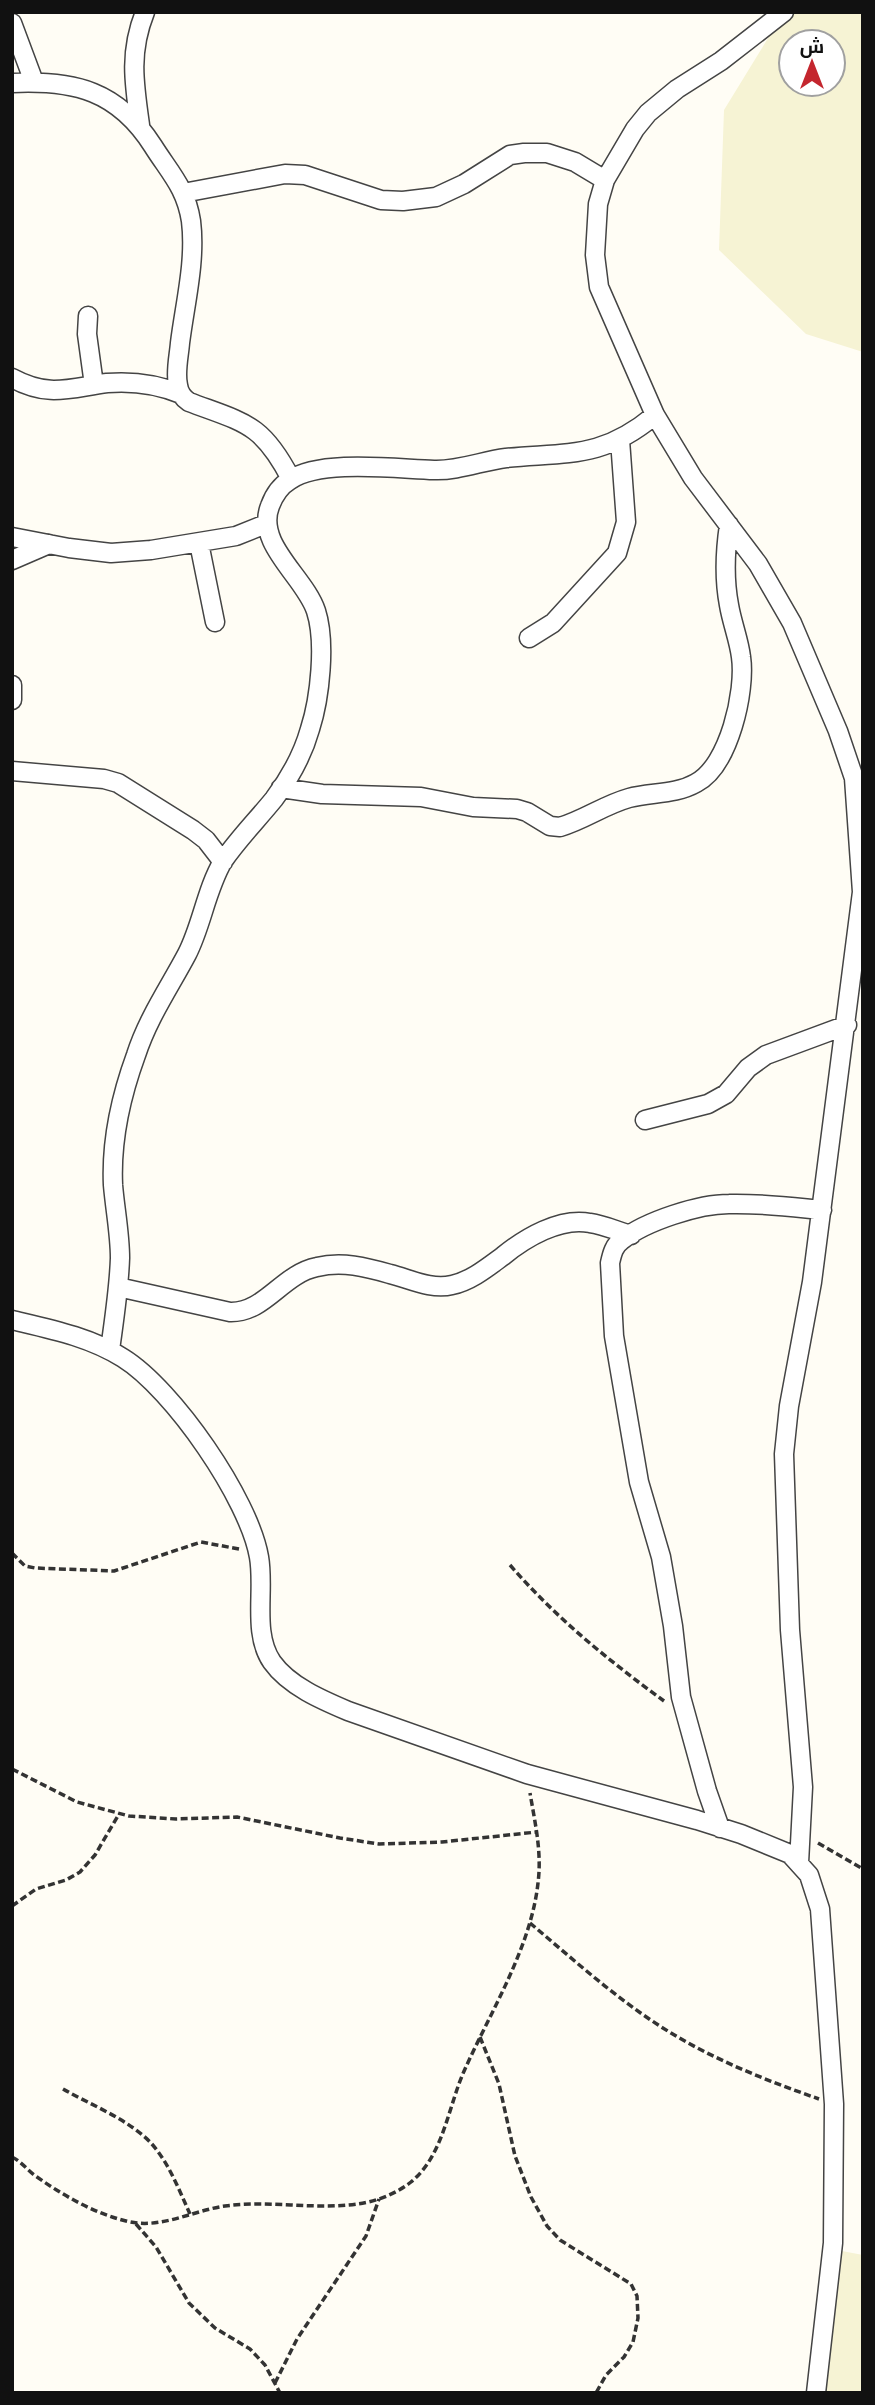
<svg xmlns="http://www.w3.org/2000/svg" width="875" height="2405" font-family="'PT Serif',Cairo,serif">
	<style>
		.farmland { fill: #f6f3d4; fill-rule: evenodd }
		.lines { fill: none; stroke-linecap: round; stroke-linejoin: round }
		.street-casing { stroke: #444; stroke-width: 21 }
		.path { stroke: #333; stroke-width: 3.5; stroke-dasharray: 7 3.5; stroke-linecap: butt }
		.street { stroke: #fff; stroke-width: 18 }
	</style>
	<rect width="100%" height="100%" fill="#fffdf5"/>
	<path class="farmland" d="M784,12H863V352L806,334L719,250L724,110ZM791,42H833V84H791Z
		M842,2251L863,2255V2393H818Z"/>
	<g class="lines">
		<defs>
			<path id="street" d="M784,12L721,61L677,89L648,113L635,129L605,180L598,204L595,255L599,287L655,415L693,478L758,564L792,623L838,731L854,778L862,892L812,1282L789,1406L784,1454L790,1630L803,1787L799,1863
				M12,23L34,82
				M12,83C75,80 118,91 153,146C170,173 186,188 191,221C196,261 185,303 180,343C179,356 175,372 178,385C179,393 183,398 189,402C245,423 262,423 291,479
				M140,125C134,83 129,52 145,12
				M183,193L285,174L305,175L381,200L403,201L436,197L464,184L510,155L524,153H547L575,162L605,180
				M88,316L87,334L94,385
				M12,378C49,398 69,388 107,383C132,381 157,384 181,394
				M12,537L69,548L111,553L151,550L236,536L266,524
				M199,543L215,622
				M12,560L49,544
				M529,638L553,623L617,553L626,522L620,440
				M12,685V700
				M12,771L104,779L118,783L193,830L206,840L223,862
				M281,788L322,794L421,797L473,807L517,809L527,812L550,826L560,827C584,820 604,805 629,798C651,792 675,795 696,783C729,766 746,691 741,657C739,640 732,623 729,605C724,579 725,552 729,525
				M645,1120L708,1104L726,1094L748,1068L766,1055L847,1025
				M118,1287L230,1312C265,1313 282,1274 317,1267C342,1261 366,1267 390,1274C410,1279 431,1290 452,1285C471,1281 488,1267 503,1256C525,1238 560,1217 590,1223C604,1225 617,1231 631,1235
				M12,1320C50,1329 90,1337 123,1358C173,1389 249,1499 259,1557C265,1590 252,1633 272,1662C289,1686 322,1700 348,1711L527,1774L697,1820L741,1834L790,1854L809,1875L820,1909L834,2104L833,2243L816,2393
				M110,1350C114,1320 119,1289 120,1258C120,1234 115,1209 113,1185C111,1141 121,1096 136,1055C148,1018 169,988 187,954C202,925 206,890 223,861C238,839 257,820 274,799C289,779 303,754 310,729C320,698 326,642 316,611C305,577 255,544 270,506C274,495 280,486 290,480C321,459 397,469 434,470C458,471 482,461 506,458C569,452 602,459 655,415
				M720,1828L707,1791L681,1697L673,1626L661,1557L639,1482L614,1336L610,1263C612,1254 614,1245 622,1240C646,1221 699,1204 729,1204C760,1203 791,1207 822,1210"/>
		</defs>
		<use href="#street" class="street-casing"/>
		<path class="path" d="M12,1553L25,1566L35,1568L114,1571L201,1542L239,1549
			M510,1565C556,1618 608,1660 664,1701
			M12,1769L77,1802L129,1816L176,1819L237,1817L340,1838L379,1844L442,1842L537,1832
			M818,1843L863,1869
			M12,1906L36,1889L66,1880L80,1872L95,1855L119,1814
			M530,1923C575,1961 620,2002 671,2033C717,2061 768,2081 819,2099
			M480,2037L499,2084L515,2156L531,2197L547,2226L560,2240L631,2284L637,2296L638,2318L633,2342L624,2357L606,2375L596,2393
			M63,2089C91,2105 128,2119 151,2143C169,2163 179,2190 190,2214
			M12,2157C22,2162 28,2171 37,2177C64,2196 94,2213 126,2221C160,2230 191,2211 225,2206C269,2200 313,2210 357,2204C375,2202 396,2194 411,2182C444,2155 448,2106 465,2069C491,2011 531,1947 538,1883C542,1852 535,1823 530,1793
			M136,2224L156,2247L189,2303L215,2328L250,2349L265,2365L280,2393
			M275,2383L297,2339L366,2236L379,2199"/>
		<use href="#street" class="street"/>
	</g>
	<rect width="875" height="2405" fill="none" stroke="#111111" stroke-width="28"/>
	<g transform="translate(812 63)"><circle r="33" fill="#ffffff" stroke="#a0a0a0" stroke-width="2"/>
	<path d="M0-5L12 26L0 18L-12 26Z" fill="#c4262e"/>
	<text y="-10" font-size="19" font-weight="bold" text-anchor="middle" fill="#111111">ش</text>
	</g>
</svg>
